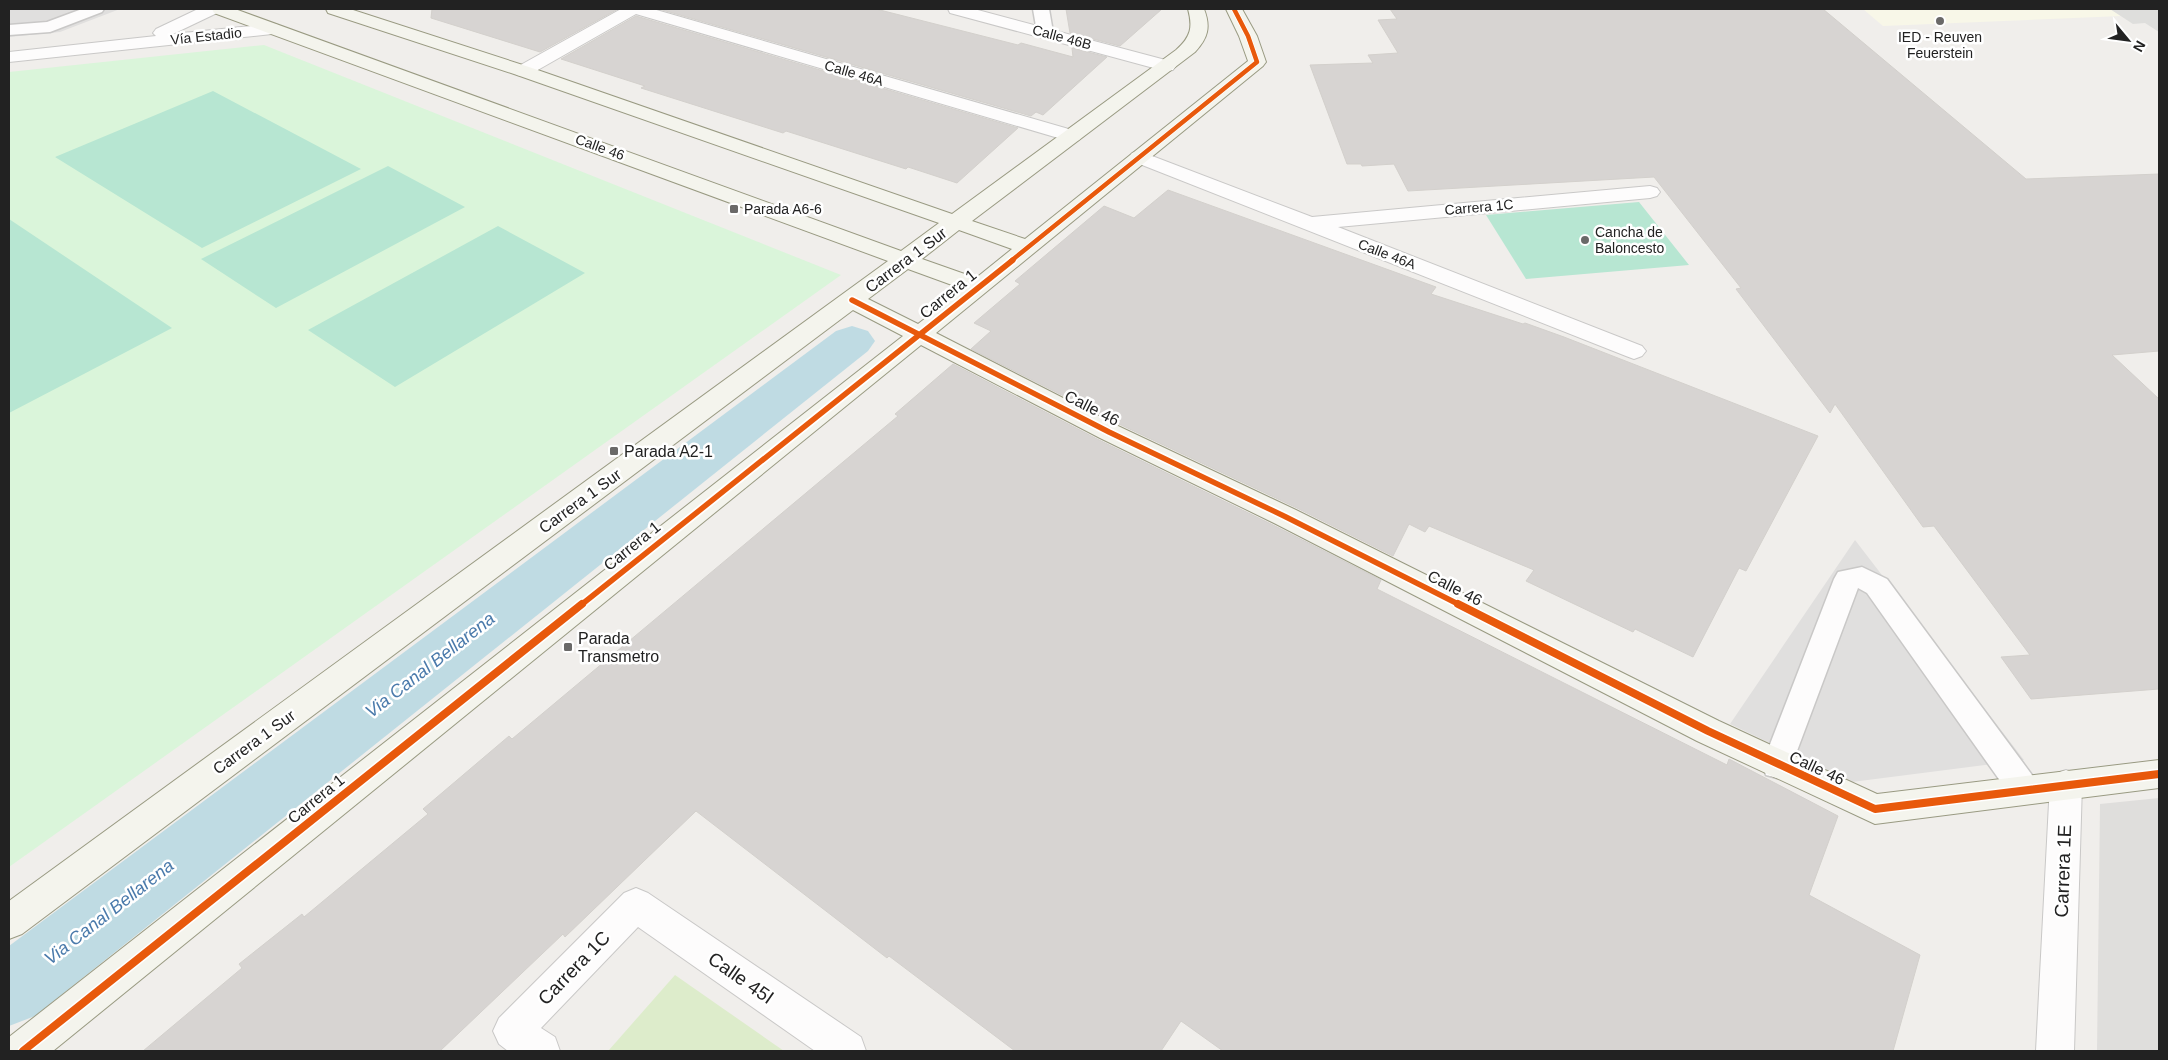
<svg xmlns="http://www.w3.org/2000/svg" width="2168" height="1060" font-family="Helvetica,sans-serif">
	<style>
		.residential { fill: #dfdedc }
		.education { fill: #f8f7e8 }
		.religious { fill: #dededc }
		.grass { fill: #ddeccb }
		.park { fill: #daf5da }
		.pitch { fill: #b7e6d2 }
		.parking { fill: #e0dfde }
		.lines { fill: none; stroke-linecap: round; stroke-linejoin: round }
		.canal { fill: #bfdbe3; fill-rule: evenodd }
		.building { fill: #d7d4d2; stroke: #d3d0cc }
		.lane-casing { stroke: #c9c8c7; stroke-width: 3 }
		.street-casing { stroke: #c9c8c7; stroke-width: 2 }
		.secondary-casing { stroke: #999a82; stroke-width: 2 }
		.lane { fill: #fdfcfc; fill-rule: evenodd }
		.street { fill: #fdfcfc; fill-rule: evenodd }
		.secondary { fill: #f4f4ed; fill-rule: evenodd }
		.cycleway-far2-casing { stroke: #fff; stroke-width: 6 }
		.cycleway-far1-casing { stroke: #fff; stroke-width: 9 }
		.cycleway-casing { stroke: #fff; stroke-width: 11 }
		.cycleway-far2 { stroke: #e8590c; stroke-width: 4.5 }
		.cycleway-far1 { stroke: #e8590c; stroke-width: 5.5 }
		.cycleway { stroke: #e8590c; stroke-width: 8 }
		.poi-dot { fill: #6a6968; stroke: #fff; stroke-width: 2 }
		.labels { text-anchor: middle; dominant-baseline: central; stroke-width: 5; stroke-linejoin: round; paint-order: stroke }
		.far-street-label { font-size: 14px; fill: #222; stroke: #fff }
		.far-poi-label { font-size: 14px; fill: #222; stroke: #fff; text-anchor: start }
		.street-label { font-size: 16px; fill: #222; stroke: #fff }
		.poi-label { font-size: 16px; fill: #222; stroke: #fff; text-anchor: start }
		.water-label { font-size: 18px; font-style: italic; fill: #4a7aab; stroke: #fff }
		.near-street-label { font-size: 19px; fill: #222; stroke: #fff }
	</style>
	<rect width="100%" height="100%" fill="#f0eeeb"/>
	<path class="residential" d="M2159,798V1051H2097L2100,804Z"/>
	<path class="education" d="M1863,9H2110L2121,16L1883,26Z"/>
	<path class="religious" d="M2110,9H2159V32L2145,23L2133,24Z"/>
	<path class="grass" d="M675,975L784,1051L609,1050Z"/>
	<path class="park" d="M264,45L841,275L9,867V72Z"/>
	<path class="pitch" d="M213,91L361,169L202,248L55,157Z
		M388,166L465,207L276,308L201,259Z
		M1639,202L1689,265L1526,279L1486,215Z
		M9,219L172,328L9,413Z
		M498,226L585,273L395,387L308,330Z"/>
	<path class="parking" d="M9,9H120L60,32L9,37Z
		M1855,540L2024,760L1852,782L1730,724Z"/>
	<g class="lines">
		<path class="canal" d="M852,326L868,331L875,341L868,351L35,1016L9,1026V946L836,331Z"/>
	</g>
	<path class="building" d="M432,9H618L540,52L431,18Z
		M659,9H876L1018,45L1021,43L1073,57L1072,48L1107,57L1043,115L1036,112L1031,116Z
		M1066,9H1162L1120,46L1070,33Z
		M1390,9H1823L2026,179L2159,174V351L2112,355L2159,399V689L2031,699L2001,657L2030,655L1934,526L1923,527L1835,404L1830,413L1736,289L1741,288L1654,177L1408,191L1394,164L1362,166L1361,164H1347L1310,65L1373,63L1368,55L1398,53L1378,20L1397,19Z
		M636,16L1018,128L957,183L908,167L906,169L786,131L783,133L641,88L645,86L561,59Z
		M1168,190L1436,287L1431,294L1523,324L1525,323L1564,337L1818,436L1746,571L1739,568L1693,657L1635,629L1633,632L1526,581L1534,570L1429,526L1425,532L1409,524L1393,556L1297,508L1119,424L971,349L991,331L974,323L1020,284L1015,281L1104,206L1134,218Z
		M953,364L1099,440L1275,526L1381,580L1377,589L1727,765L1729,759L1838,816L1809,895L1920,955L1893,1051H1223L1181,1021L1161,1051H1015L889,956L887,958L696,811L565,937L563,934L440,1051H143L242,968L239,964L302,914L304,917L428,814L423,809L509,736L512,739L898,416L895,414Z"/>
	<g class="lines">
		<defs>
			<path id="lane" d="M82,9H104L102,12L50,32L9,35V25L47,22Z
				M1033,9H1049L1053,32L1051,35H1039L1037,32Z
				M1862,567L1887,579L2035,779L2040,789L2035,799L2024,803L2013,799L1867,593L1858,588L1788,775L1777,778L1766,775L1762,765L1834,579L1838,572Z"/>
			<path id="street" d="M198,9H219L217,13L173,34L272,24L278,25L281,29L278,33L272,34L9,62V52L156,36L153,33L156,29Z
				M621,9H653L1079,132L1082,136L1079,140L1072,142L1065,140L636,14L529,75L523,76L517,75L514,71L517,67Z
				M948,9H974L1173,62L1176,66L1173,70L1167,71L1161,70L950,13Z
				M1139,151L1312,217L1650,186L1657,188L1660,192L1657,196L1650,198L1338,227L1642,346L1646,351L1642,356L1634,359L1626,356L1132,161L1129,157L1132,153Z
				M2066,770L2078,774L2082,784L2074,1051H2036L2050,784L2054,774Z
				M636,888L648,893L861,1037L866,1051H815L638,927L541,1028L555,1037L560,1051H508L499,1044L493,1031L499,1018L624,893Z"/>
			<path id="secondary" d="M212,9H235L901,251L939,223L517,75L328,13L326,9H350L529,67L952,214L1176,50C1191,37 1193,27 1188,9H1204C1211,27 1208,38 1195,52L972,221L1025,239L1248,61L1239,36L1226,9H1242L1257,36L1266,62L1263,66L936,333L1118,426L1296,510L1719,721L1877,794L2159,760V788L1875,824L1697,741L1276,524L1100,438L921,345L53,1051H9V1037L903,336L853,310L22,934L9,939V901L888,261L214,13ZM959,230L1012,249L976,278L922,259ZM908,269L963,289L918,324L868,299Z"/>
		</defs>
		<use href="#lane" class="lane-casing"/>
		<use href="#street" class="street-casing"/>
		<use href="#secondary" class="secondary-casing"/>
		<use href="#lane" class="lane"/>
		<use href="#street" class="street"/>
		<use href="#secondary" class="secondary"/>
		<defs>
			<path id="cycleway-far2" d="M1011,261L1257,62L1248,36L1234,9"/>
			<path id="cycleway-far1" d="M852,300L1109,432L1286,517L1460,605
				M581,605L1013,260"/>
			<path id="cycleway" d="M1458,604L1708,731L1875,809L2159,774
				M23,1051L582,604"/>
		</defs>
		<use href="#cycleway-far2" class="cycleway-far2-casing"/>
		<use href="#cycleway-far1" class="cycleway-far1-casing"/>
		<use href="#cycleway" class="cycleway-casing"/>
		<use href="#cycleway-far2" class="cycleway-far2"/>
		<use href="#cycleway-far1" class="cycleway-far1"/>
		<use href="#cycleway" class="cycleway"/>
	</g>
	<g class="poi-dot">
		<circle cx="1940" cy="21" r="5"/>
		<rect x="729" y="204" width="10" height="10" rx="2.5"/>
		<circle cx="1585" cy="240" r="5"/>
		<rect x="609" y="446" width="10" height="10" rx="2.5"/>
		<rect x="563" y="642" width="10" height="10" rx="2.5"/>
	</g>
	<g class="labels">
		<g class="far-street-label">
			<text transform="translate(206 36) rotate(-6)">Vía Estadio</text>
			<text transform="translate(1062 37) rotate(15)">Calle 46B</text>
			<text transform="translate(854 73) rotate(16)">Calle 46A</text>
			<text transform="translate(600 147) rotate(20)">Calle 46</text>
			<text transform="translate(1479 207) rotate(-5)">Carrera 1C</text>
			<text transform="translate(1387 254) rotate(21)">Calle 46A</text>
		</g>
		<g class="far-poi-label">
			<text x="1940" y="37" text-anchor="middle">IED - Reuven<tspan x="1940" dy="16">Feuerstein</tspan></text>
			<text x="744" y="209">Parada A6-6</text>
			<text x="1595" y="232">Cancha de<tspan x="1595" dy="16">Baloncesto</tspan></text>
		</g>
		<g class="street-label">
			<text transform="translate(906 260) rotate(-37)">Carrera 1 Sur</text>
			<text transform="translate(948 294) rotate(-39)">Carrera 1</text>
			<text transform="translate(1092 408) rotate(27)">Calle 46</text>
			<text transform="translate(580 501) rotate(-36)">Carrera 1 Sur</text>
			<text transform="translate(632 546) rotate(-39)">Carrera 1</text>
			<text transform="translate(1455 588) rotate(27)">Calle 46</text>
			<text transform="translate(254 742) rotate(-36)">Carrera 1 Sur</text>
			<text transform="translate(1817 768) rotate(25)">Calle 46</text>
			<text transform="translate(316 799) rotate(-39)">Carrera 1</text>
		</g>
		<g class="poi-label">
			<text x="624" y="451">Parada A2-1</text>
			<text x="578" y="638">Parada<tspan x="578" dy="18">Transmetro</tspan></text>
		</g>
		<g class="water-label">
			<text transform="translate(430 665) rotate(-38)">Via Canal Bellarena</text>
			<text transform="translate(109 912) rotate(-38)">Via Canal Bellarena</text>
		</g>
		<g class="near-street-label">
			<text transform="translate(2063 871) rotate(-88)">Carrera 1E</text>
			<text transform="translate(574 968) rotate(-46)">Carrera 1C</text>
			<text transform="translate(741 978) rotate(35)">Calle 45I</text>
		</g>
	</g>
	<rect width="2168" height="1060" fill="none" stroke="#222222" stroke-width="20"/>
	<g transform="translate(2128 40) rotate(119)" stroke="#ffffff" stroke-width="4" paint-order="stroke">
	<path d="M0-4L9 19L0 12L-9 19Z" fill="#222222"/>
	<text y="-8" font-size="14" font-weight="bold" text-anchor="middle" fill="#222222">N</text>
	</g>
</svg>
